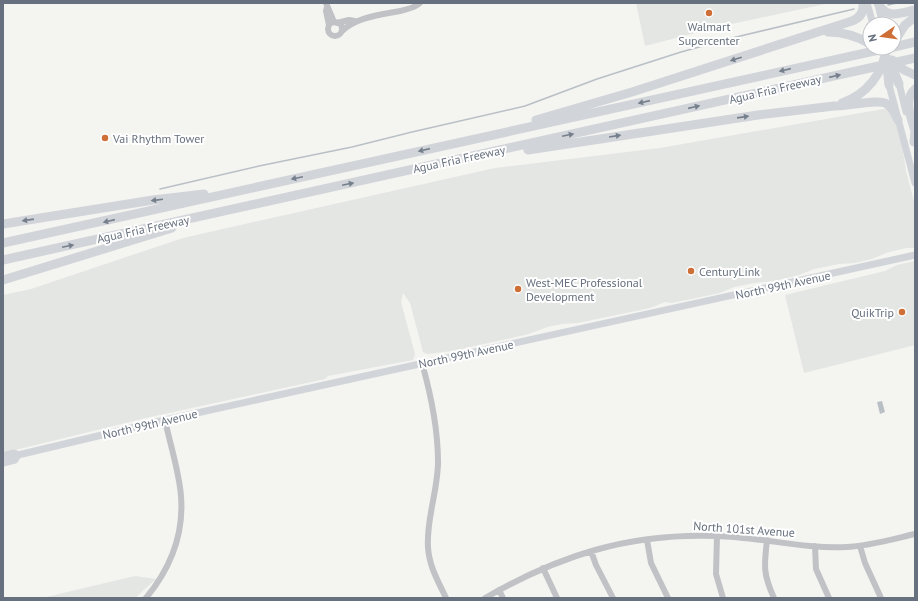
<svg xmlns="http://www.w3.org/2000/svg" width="918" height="601" font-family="'PT Sans',sans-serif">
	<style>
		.built { fill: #e4e6e4 }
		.water { fill: #b9c0c5 }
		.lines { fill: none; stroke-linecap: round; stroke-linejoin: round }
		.stream { stroke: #b9c0c5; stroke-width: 1.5 }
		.minor { stroke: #c0c2c5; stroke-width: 6 }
		.major { stroke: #d1d4d9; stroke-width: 7 }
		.highway { stroke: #d1d4d9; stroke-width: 9 }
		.oneway { fill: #767f8c }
		.poi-dot { fill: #ce6f37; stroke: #fff; stroke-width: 1.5 }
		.labels { text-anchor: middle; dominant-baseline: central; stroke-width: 4; stroke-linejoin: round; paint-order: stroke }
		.poi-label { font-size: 12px; fill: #66707e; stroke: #fff; text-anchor: start }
		.street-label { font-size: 12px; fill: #66707e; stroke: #fff }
	</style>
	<rect width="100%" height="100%" fill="#f4f4f1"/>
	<path class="built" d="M636,3H830L722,26L645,46Z
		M889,108L893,113L903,151L906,171L915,205V248H906L886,253L872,259L855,263L839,264L814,269L799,275L774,281L754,283L734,287L720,293L672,303L665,302L650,308L578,323L562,324L547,327L529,334L452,351L427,354L423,352L410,303L403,293L401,302L415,354L413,360L328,376L325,379L146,418L3,453V295L31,289L183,238L495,168L660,148Z
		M915,261V345L804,373L785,295L885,271L897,265Z
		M135,576L156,579L135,598H42Z"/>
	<path class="water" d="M882,401L885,412L880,414L877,402Z"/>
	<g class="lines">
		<path class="stream" d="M888,5L897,3
			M160,189L259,166L352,147L412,132L525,106L597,79L681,52L732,38L854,9"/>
		<path class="minor" d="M326,3L334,22
			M327,7L326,11L329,25
			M328 29a7 7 0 1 1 14 0a7 7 0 1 1-14 0Z
			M337,23L349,20L355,21
			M342,31C357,17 380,15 400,11C407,9 415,8 420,3
			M422,363C431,395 438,428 438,462C438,490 426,520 428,547C429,566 438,581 446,598
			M717,536L716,574L723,598
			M647,540L651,563L668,598
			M767,540C764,566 763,574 774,598
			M815,546L816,569L829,598
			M860,546L865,563L881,598
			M591,551L596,565L613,598
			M543,568L557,598
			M499,590L503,598
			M146,598C170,569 184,534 181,496C179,471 170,444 165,420
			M485,598C560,555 629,533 716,536C760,537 803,549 846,547C869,546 893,539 915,534"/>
		<path class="major" d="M867,3L873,24
			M878,5L883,24
			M898,79L906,112
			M888,81L915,183
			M3,456L14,453L18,455L165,420L915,255
			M3,463L15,460L18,455"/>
		<path class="highway" d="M878,3C887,20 900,13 915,10
			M828,32C844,32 857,36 870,44
			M894,42L905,25L915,17
			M894,47L915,42
			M888,59L887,67L889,85
			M888,60L893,69L899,84
			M892,60L904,70L915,75
			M915,89C903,100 911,117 915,131
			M842,103C866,95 884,73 886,48
			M536,120L632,92L852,21C860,18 864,12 863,3
			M914,142L915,131
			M528,150L758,115L834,106C847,107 878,98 887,104C893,108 895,114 898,120
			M3,224L153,200L204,194
			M3,243L888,48
			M3,260L915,58
			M3,280L172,228"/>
	</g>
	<defs><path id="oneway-solid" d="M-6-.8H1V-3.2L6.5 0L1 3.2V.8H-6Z"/></defs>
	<g class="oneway">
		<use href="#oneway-solid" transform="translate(736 59) rotate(163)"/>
		<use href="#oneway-solid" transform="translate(785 70) rotate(167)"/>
		<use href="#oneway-solid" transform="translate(835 76) rotate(-13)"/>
		<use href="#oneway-solid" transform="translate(644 102) rotate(167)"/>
		<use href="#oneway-solid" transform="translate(694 107) rotate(-13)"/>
		<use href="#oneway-solid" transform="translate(743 117) rotate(-8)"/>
		<use href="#oneway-solid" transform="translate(568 135) rotate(-12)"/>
		<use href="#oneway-solid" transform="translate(615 136) rotate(-9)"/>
		<use href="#oneway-solid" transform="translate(424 150) rotate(167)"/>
		<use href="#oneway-solid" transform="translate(297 178) rotate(168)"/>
		<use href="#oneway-solid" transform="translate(348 184) rotate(-12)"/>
		<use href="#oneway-solid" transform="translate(157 200) rotate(173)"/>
		<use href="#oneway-solid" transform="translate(28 220) rotate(172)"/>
		<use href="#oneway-solid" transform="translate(109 221) rotate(167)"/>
		<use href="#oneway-solid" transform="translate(68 246) rotate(-12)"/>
	</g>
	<g class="poi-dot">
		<circle cx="709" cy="13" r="4"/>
		<circle cx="105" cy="138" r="4"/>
		<circle cx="691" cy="271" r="4"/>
		<circle cx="518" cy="289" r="4"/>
		<circle cx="902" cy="312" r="4"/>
	</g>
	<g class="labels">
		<g class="poi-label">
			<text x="709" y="26" text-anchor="middle">Walmart<tspan x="709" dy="14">Supercenter</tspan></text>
			<text x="113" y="138">Vai Rhythm Tower</text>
			<text x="699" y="271">CenturyLink</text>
			<text x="526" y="282">West-MEC Professional<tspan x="526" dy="14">Development</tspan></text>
			<text x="894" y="312" text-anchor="end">QuikTrip</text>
		</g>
		<g class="street-label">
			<text transform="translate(775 89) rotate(-13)">Agua Fria Freeway</text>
			<text transform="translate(459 159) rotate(-12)">Agua Fria Freeway</text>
			<text transform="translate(143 229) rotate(-12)">Agua Fria Freeway</text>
			<text transform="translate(783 285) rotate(-12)">North 99th Avenue</text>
			<text transform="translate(466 354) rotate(-12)">North 99th Avenue</text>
			<text transform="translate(150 424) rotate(-13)">North 99th Avenue</text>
			<text transform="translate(744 529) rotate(4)">North 101st Avenue</text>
		</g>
	</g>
	<rect width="918" height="601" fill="none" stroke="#66707e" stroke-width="8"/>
	<g transform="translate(882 36) rotate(257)"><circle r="19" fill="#ffffff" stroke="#c2c6cb"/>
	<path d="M0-3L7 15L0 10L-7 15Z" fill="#ce6f37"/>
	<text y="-6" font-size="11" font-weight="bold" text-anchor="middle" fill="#66707e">N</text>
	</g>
</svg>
